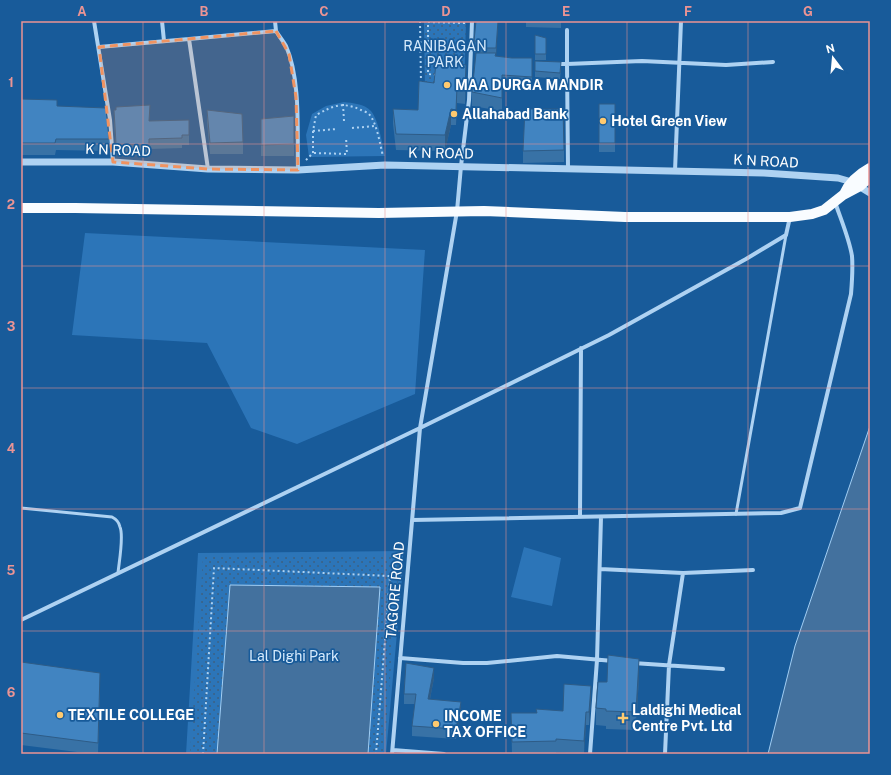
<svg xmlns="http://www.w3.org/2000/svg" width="891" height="775" font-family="'Public Sans',sans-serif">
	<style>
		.green { fill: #2c75b8 }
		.park { fill: url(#park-dots) }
		.water { fill: #43719e; stroke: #a1cef4 }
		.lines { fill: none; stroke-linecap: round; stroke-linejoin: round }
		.path { stroke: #aed2f2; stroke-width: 2; stroke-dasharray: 2 3; stroke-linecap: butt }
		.service { stroke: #aed2f2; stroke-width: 3 }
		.minor { stroke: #aed2f2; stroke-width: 4 }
		.tertiary { stroke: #aed2f2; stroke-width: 7 }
		.primary { stroke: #f9fcff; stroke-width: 10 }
		.wall { fill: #3872a6 }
		.shaded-wall { fill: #2e5c87 }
		.building { fill: #4184c1; stroke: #2e5c87 }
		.marked { fill: #f09361; fill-opacity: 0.2; stroke: #f09361; stroke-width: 3; stroke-dasharray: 8 5; stroke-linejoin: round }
		.grid { fill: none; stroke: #ea9494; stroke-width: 1; stroke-opacity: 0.55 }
		.poi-dot { fill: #ffca6f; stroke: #185b9a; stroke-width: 1.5 }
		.labels { text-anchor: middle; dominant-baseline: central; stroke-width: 3.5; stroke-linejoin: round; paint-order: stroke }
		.park-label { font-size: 14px; fill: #d6eafc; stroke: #185b9a }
		.poi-label { font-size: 14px; font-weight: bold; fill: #fff; stroke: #185b9a; text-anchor: start }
		.street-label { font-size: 14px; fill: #fff; stroke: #185b9a }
		.neatline { fill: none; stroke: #ea9494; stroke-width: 1.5 }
		.grid-label { font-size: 13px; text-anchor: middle; font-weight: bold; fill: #ea9494 }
	</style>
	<defs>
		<pattern id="park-dots" width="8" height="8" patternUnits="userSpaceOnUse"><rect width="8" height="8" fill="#2c75b8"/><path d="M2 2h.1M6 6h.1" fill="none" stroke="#3c6082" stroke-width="1.8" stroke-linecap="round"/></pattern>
	</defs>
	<rect width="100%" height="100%" fill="#185b9a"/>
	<path class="green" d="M344,102C352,103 365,104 371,111C379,121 382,143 385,156L309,157L306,135L312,114L326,106Z
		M85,233L425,250L415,394L297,444L251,428L207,343L72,335Z
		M524,547L561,558L552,606L511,597Z
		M403,551V564L378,565L210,754H186L198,553Z
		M383,567H403L386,754H372Z"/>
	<path class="park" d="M424,21H466L464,92L425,91Z
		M400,555L384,754H190L203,557Z"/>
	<path class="water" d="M870,426V754H768L795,646Z
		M230,585L380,587L368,754H217Z"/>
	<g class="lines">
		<path class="path" d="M420,21L421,84
			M436,75L428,74V22L464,23V25
			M343,104L344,121
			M352,128L375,126
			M313,131L337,129
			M314,153L347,154L346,137
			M306,160L313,153V131L316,115C333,106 342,101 361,110C363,111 367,112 369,114C377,123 380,145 383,156
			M203,754L214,568L390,576L376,754"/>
		<path class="service" d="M21,508L112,517C116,519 119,522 120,527C124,536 119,562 118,573
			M736,514L786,235"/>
		<path class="minor" d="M94,21L110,120L113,162
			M162,21L164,41
			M276,31C279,36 283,41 286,46C301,80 297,132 298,170
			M99,47L189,39
			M557,64H567V30
			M568,168L567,64L642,61L726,65L773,62
			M208,169L189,39L276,31L275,21
			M675,171L681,21
			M580,517L581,348
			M412,520L781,513L800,508L851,294C852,282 853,269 852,256C849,238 841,220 835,202
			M600,569L683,573L753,570
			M21,620L420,428L609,335L746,259L786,235L790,217
			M400,658L463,663H487L557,656L613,661
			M633,663L723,669
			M393,750L444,754
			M392,754L420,428L457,211L461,166L469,100L472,21
			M590,754L597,660L601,517
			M665,754L669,665L683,573"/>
		<path class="tertiary" d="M21,162H113L208,169L298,170L385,165L764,173L838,178L852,182L870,193"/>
		<path class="primary" d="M844,194C849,183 859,174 870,168
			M21,208H75L379,213L484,211L625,217H790L812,214L824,210L843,195L860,186L870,177"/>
	</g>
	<path class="wall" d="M476,21H501V22L498,21L496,56L512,58H532V91L502,88V111L472,106V92L476,53H474V38Z
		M526,21H561V28L526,27Z
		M535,35L546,38V60H535Z
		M535,61L561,68L560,79L535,77Z
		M466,80L465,104L457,103L456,125H451L445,151L396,150L393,124V109L418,110L434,83Z
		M21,99L57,106L109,139V151L56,150L55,155H21Z
		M599,104H615V152H599Z
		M114,110L150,121L189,120V145H182V148L149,149V156L116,154L114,120Z
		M207,110L243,142V154H210L207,122Z
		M294,116V156H261V119Z
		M564,150V162L523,163V151Z
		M21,662L100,685L98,754H93L21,745Z
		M639,676L636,730L606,729V726L596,725V708L607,682Z
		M434,678L430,699L461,712L456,739L412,736V726L415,704H404V694Z
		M591,698L589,725H586L584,753L556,752V753L512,754L511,713H537L563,711Z"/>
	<path class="shaded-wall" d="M498,21V28L496,60V48Z
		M466,65V80L465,104V89Z
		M457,87V103L456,125V110Z
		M451,109V125L445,151V135Z
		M639,659V676L636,730V712Z
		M434,668V678L428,709V699Z
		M591,686V698L589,725V712Z
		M461,702V712L456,739V729Z
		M586,712V725L584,753V741Z"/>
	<path class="building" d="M476,21H498L496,48H476L477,41H474Z
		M535,35L546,38V54H535Z
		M476,53H496L495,56L512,58H532V77L502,75V98L472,92Z
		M535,61L561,62L560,73L535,71Z
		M436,62L466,65L465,89L457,87L456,110L451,109L445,135L396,134L393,109L418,110L419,81L434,83Z
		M21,99L57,100V106L106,108L109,139H56L55,143H21Z
		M599,104H615V143H599Z
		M150,105L149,121L189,120V135H182V138L149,139V145L116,144L114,110H116V107Z
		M525,109H563L564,150L523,151Z
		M207,110L242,114L243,142L210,143Z
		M294,116V144L261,145V119Z
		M608,655L639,659L636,712L606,711V709L596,708L598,682H607Z
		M21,662L100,673L98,743L21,733Z
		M406,663L434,668L428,699L461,702L456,729L412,726L416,694H404Z
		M564,684L591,686L589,712H586L584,741L556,739V741L512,742L511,713H537L536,709L563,711Z"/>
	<path class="marked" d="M276,31L289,54L296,97L298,170L208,169L113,162L99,47Z"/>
	<path class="grid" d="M143,21V754M264,21V754M385,21V754M506,21V754M627,21V754M748,21V754M21,144H870M21,266H870M21,388H870M21,509H870M21,631H870"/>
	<g class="poi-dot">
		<circle cx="447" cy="85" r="4"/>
		<circle cx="454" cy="114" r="4"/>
		<circle cx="603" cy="121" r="4"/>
		<circle cx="60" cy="715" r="4"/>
		<path d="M621 712h4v4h4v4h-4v4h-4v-4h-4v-4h4z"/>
		<circle cx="436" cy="724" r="4"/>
	</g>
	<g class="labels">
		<g class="park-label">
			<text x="445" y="46">RANIBAGAN<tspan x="445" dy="16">PARK</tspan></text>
			<text x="294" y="656">Lal Dighi Park</text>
		</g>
		<g class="poi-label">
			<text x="455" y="85">MAA DURGA MANDIR</text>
			<text x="462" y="114">Allahabad Bank</text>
			<text x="611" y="121">Hotel Green View</text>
			<text x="632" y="710">Laldighi Medical<tspan x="632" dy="16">Centre Pvt. Ltd</tspan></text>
			<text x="68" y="715">TEXTILE COLLEGE</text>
			<text x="444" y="716">INCOME<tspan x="444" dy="16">TAX OFFICE</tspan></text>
		</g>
		<g class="street-label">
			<text transform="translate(118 150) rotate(2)">K N ROAD</text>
			<text transform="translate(441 153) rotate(1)">K N ROAD</text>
			<text transform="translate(766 161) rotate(3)">K N ROAD</text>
			<text transform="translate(395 590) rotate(-85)">TAGORE ROAD</text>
		</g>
	</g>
	<rect width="891" height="775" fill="none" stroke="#185b9a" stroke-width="44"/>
	<g transform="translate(833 58) rotate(344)" stroke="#185b9a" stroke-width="3" paint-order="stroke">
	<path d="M0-3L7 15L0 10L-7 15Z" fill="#ffffff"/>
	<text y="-6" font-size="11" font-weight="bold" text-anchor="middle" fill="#ffffff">N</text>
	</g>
	<rect x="22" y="22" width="847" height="731" class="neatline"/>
	<g class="grid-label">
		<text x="82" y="16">A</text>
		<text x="204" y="16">B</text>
		<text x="324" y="16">C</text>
		<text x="446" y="16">D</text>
		<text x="566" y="16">E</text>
		<text x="688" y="16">F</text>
		<text x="808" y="16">G</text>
		<text x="11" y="87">1</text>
		<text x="11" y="209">2</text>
		<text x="11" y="331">3</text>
		<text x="11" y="453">4</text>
		<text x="11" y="575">5</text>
		<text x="11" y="697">6</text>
	</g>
</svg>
